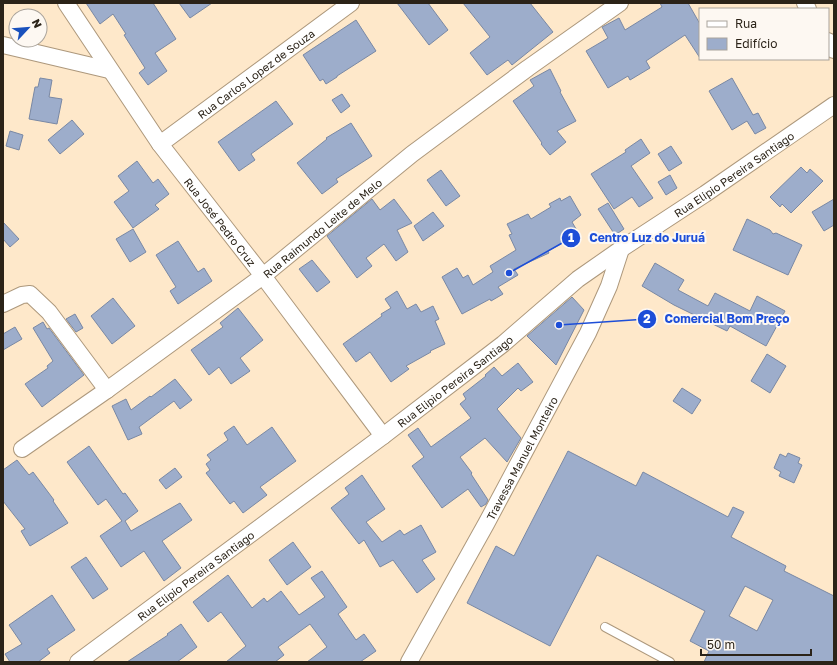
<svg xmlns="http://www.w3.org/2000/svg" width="837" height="665" font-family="'Golos Text',sans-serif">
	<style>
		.building { fill: #9dadcb; stroke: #7988a4; fill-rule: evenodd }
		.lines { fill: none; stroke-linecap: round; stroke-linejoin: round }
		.lane-casing { stroke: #ad987c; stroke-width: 10 }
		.street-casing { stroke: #ad987c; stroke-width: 18 }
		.lane { stroke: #fff; stroke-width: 8 }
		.street { stroke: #fff; stroke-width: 16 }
		.labels { text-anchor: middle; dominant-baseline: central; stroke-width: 4; stroke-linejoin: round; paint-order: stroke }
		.street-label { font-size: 11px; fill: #2b2318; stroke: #fdf8f2 }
		.leader { fill: none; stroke: #1d4ed8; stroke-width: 1.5 }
		.callout-dot { fill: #1d4ed8; stroke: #fdf8f2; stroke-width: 1.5 }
		.mark-label { font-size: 12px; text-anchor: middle; font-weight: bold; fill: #fff }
		.callout-label { font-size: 12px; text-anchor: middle; font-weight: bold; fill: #1d4ed8; stroke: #fdf8f2; stroke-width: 4; stroke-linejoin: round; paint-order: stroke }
	</style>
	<rect width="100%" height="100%" fill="#fee8ca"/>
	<path class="building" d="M86,3H153L176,39L155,53L167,71L148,85L139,73L145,68L124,35L126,34L113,14L100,24Z
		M179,3H212L190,18Z
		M397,3H428L448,30L429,45Z
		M463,3H530L553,32L512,65L508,60L487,75L470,53L490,37Z
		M660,3H688L700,24V58L685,35L646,61L650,68L630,80L628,76L608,88L586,51L608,38L602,27L606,25L619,18L625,30L662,7Z
		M356,20L376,51L337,76V77L326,84L323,79L320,81L303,55Z
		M550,69L561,91L560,92L576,121L557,131L566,142L550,155L541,144L542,143L513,101L534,86L530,80Z
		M40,78L52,80L49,97L62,99L57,124L29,119L35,87H38Z
		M732,78L753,115L758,113L766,128L755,134L747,121L732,130L709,91Z
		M342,94L350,106L341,113L332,100Z
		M276,101L293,124L251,154L255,160L239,171L218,142Z
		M72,120L84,134L60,154L48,140Z
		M351,123L372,156L336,179L338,182L322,194L297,163L327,139L326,138Z
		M10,131L23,135L19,150L6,146Z
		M641,139L650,153L631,166L653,198L639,207L632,197L614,209L591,174L626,152L625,150Z
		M671,146L682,163L669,171L658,154Z
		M137,161L153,183L158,179L169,194L155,205L159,209L133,228L114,202L129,191L118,176Z
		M801,167L807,173L810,169L823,181L791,213L782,204L780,207L770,197Z
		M441,170L460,196L446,206L427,180Z
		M670,175L677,188L666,195L658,182Z
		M570,196L581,215L572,222L579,234L548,251L549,253L514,269L518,275L498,287L503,294L491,301L490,299L462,314L442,277L457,268L463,278L468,275L473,285L493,272L490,266L516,250L509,235L512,234L507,224L528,214L531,219L551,207L549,204L560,198L561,201Z
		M372,199L380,210L394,199L412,223L397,230L408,252L396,261L384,244L366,258L372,266L357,278L327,236Z
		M834,199V225L824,231L812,212Z
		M608,203L624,229L615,235L598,209Z
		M433,212L444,226L423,241L414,226Z
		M747,219L770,230L773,234L776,233L802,245L788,275L733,250Z
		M3,222L19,239L10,247L3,239Z
		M133,229L146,252L130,262L116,239Z
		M178,241L198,272L204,268L212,281L178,304L170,291L176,287L156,255Z
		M312,260L330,282L317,292L299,269Z
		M655,263L684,280L678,290L708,306L715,293L750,311L757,296L785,311L766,346L730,326L727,331L674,305L642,286Z
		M397,291L407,309L416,304L421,312L433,306L439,319L435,321L445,344L430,351L431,352L406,366L409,369L391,382L370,352L356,362L343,344L382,316L381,314L391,308L385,299Z
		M572,297L584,310L556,365L527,336Z
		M113,298L135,326L112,344L91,316Z
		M238,308L263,340L240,358L250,371L231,384L219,367L209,375L191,350L223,327L220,323Z
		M75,314L83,328L76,332L66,319Z
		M43,322L47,329L49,328L84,375L42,407L25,384L48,368L47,366L53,361L33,328Z
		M15,327L22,339L3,350V334Z
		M767,354L786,366L770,393L751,381Z
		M518,363L533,382L521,391L518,388L497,409L521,438L507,462L485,438L460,457L472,473L471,474L488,500L486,504L481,507L468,489L442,508L412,466L424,457L408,435L418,428L431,447L471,418L460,404L466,399L463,394L486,376L485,375L494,367L502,376Z
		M175,379L192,400L180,409L174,401L139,427L142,434L128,440L112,406L126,399L131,410L150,396L151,397Z
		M682,388L701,400L692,414L673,401Z
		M234,426L247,445L272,427L296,461L260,487L267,495L243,513L234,501L230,504L206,473L210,470L206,464L211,460L207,455L228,440L224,433Z
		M89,446L123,494L125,493L138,511L125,521L131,531L180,503L192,520L162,541L181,568L164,581L144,551L121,567L100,536L122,521L106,499L98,505L67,462Z
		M568,451L636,486L643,472L728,517L733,507L744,512L731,537L786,566L784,571L834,596V662H704L709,651L690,641L705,611L597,555L550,646L467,603L496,546L514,556ZM745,586L773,600L757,631L729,616Z
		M788,453L800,458L798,463L802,465L794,483L779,476L781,472L774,468L780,454L786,457Z
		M17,460L29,475L33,472L54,500L53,501L68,523L30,546L21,531L25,529L3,501V470Z
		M175,468L182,477L166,489L159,480Z
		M362,475L385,509L366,522L382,542L400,530L404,535L421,525L436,552L422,560L435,579L417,593L393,560L380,567L364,540L359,544L331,508L349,494L345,488Z
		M293,542L311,567L287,585L269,560Z
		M86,557L108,589L93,599L71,567Z
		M322,571L347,607L338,614L356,640L364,634L376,651L360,662H307L327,647L310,624L278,647L284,655L275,662H226L246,646L221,612L208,622L193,602L228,575L252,608L264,598L267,602L281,591L299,615L325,597L311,578Z
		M52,595L75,630L47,649L50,653L38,662H10L5,654L22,644L9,625Z
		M181,624L197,647L177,662H127L168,635L167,634Z"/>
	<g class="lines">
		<defs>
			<path id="lane" d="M605,627L670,662"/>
			<g id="street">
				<path id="s1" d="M66,3L160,144L263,276L383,436"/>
				<path d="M805,3L808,9"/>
				<path d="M828,41L834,50"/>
				<path d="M3,45L109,70"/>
				<path id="s2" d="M160,144L351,3"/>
				<path d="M3,304L22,295L30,294L49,312L107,390"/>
				<path id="s3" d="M22,449L107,390L263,276L412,154L528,68L620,3"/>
				<path id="s4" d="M78,662L383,436L503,344L578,279L621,249L705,194L834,105"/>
				<path id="s5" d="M409,662L486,524L588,333L609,286L621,249"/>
			</g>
		</defs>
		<use href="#lane" class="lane-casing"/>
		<use href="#street" class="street-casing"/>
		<use href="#lane" class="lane"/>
		<use href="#street" class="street"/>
	</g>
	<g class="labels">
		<g class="street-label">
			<text stroke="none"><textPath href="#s2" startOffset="119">Rua Carlos Lopez de Souza</textPath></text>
			<text stroke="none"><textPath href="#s4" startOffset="818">Rua Elipio Pereira Santiago</textPath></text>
			<text stroke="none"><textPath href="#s1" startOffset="268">Rua José Pedro Cruz</textPath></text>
			<text stroke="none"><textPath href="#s3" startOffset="373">Rua Raimundo Leite de Melo</textPath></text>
			<text stroke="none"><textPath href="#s4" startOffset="470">Rua Elipio Pereira Santiago</textPath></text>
			<text stroke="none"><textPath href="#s5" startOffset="233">Travessa Manuel Monteiro</textPath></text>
			<text stroke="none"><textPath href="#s4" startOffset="146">Rua Elipio Pereira Santiago</textPath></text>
		</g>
	</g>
	<path class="leader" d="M509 273L571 238M559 325L647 319"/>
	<g class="callout-dot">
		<circle cx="509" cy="273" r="4"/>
		<circle cx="559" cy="325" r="4"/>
		<circle cx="571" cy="238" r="10"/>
		<circle cx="647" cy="319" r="10"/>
	</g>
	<g class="mark-label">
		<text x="571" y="242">1</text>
		<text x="647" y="323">2</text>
	</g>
	<g class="callout-label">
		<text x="647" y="242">Centro Luz do Juruá</text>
		<text x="727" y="323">Comercial Bom Preço</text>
	</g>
	<rect width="837" height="665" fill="none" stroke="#2b2318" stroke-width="8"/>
	<rect x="699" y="8" width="130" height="52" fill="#fdf8f2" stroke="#a9a39b"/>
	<rect x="707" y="21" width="20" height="6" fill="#ffffff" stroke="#a9a39b"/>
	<text x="735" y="28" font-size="12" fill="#2b2318">Rua</text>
	<rect x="707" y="38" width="20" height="12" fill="#9dadcb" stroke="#a9a39b"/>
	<text x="735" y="48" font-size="12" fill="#2b2318">Edifício</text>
	<g transform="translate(28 28) rotate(64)"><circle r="19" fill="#fdf8f2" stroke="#a9a39b"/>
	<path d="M0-3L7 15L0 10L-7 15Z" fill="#1951bd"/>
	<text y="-6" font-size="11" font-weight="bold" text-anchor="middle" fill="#2b2318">N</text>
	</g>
	<path d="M701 649v6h110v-6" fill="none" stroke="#2b2318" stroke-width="2"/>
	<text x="707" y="649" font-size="12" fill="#2b2318" stroke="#fdf8f2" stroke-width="3" paint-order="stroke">50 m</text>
</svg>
